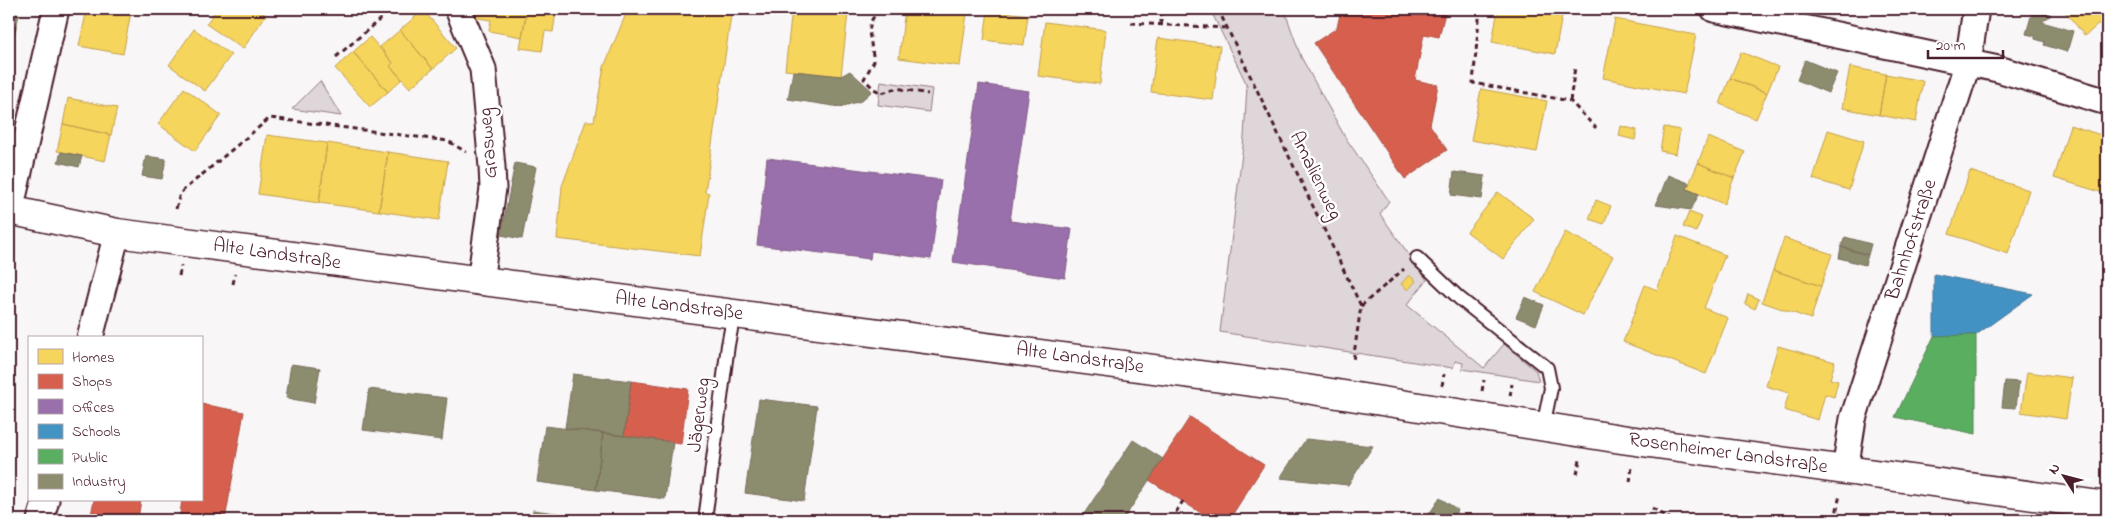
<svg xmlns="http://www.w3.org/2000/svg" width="2116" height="529" font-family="'Indie Flower',sans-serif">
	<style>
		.green { fill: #ded6d9; stroke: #947a82 }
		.homes { fill: #f6d55c; stroke: #c29e4d }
		.shops { fill: #d6604d; stroke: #ac4c43 }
		.offices { fill: #9970ab; stroke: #815885 }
		.schools { fill: #4393c3; stroke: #457095 }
		.public { fill: #5aae61; stroke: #558351 }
		.industry { fill: #8c8c6e; stroke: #786b5a }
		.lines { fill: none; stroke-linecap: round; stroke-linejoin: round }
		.service-casing { stroke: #4a1f2b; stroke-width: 16 }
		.minor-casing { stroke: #4a1f2b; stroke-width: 29 }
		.secondary-casing { stroke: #4a1f2b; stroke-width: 31 }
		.path { stroke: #4a1f2b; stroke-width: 3; stroke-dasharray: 5 4; stroke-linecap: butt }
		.service { stroke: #fff; stroke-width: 12 }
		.minor { stroke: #fff; stroke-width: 25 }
		.secondary { stroke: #fff; stroke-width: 28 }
		.labels { text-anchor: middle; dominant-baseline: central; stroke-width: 5; stroke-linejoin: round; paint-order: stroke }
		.street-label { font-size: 20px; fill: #4a1f2b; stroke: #fff }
	</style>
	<rect width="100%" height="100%" fill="#f8f6f7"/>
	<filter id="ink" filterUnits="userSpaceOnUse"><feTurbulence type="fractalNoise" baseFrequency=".02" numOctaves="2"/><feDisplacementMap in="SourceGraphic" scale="10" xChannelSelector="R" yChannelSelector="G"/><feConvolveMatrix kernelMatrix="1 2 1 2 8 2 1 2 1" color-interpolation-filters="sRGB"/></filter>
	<g filter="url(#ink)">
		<path class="green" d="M1210,9H1284L1301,57L1345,137L1389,201L1380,214L1427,280L1407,305L1484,368L1504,344L1536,371L1539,381L1462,369L1463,363L1455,361L1453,368L1220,332L1244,137L1247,85Z
			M320,81L341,116L292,109Z
			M881,81L932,89L929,112L878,105Z"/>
		<path class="homes" d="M87,9H114L131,12L123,54L79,46Z
			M217,9H256L266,15L243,49L206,24Z
			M472,9H527L522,37L489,31L491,20L471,17Z
			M527,9H549L548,11L556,12L553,32L545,31L542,51L520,48Z
			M628,9H732L705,192L709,193L700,256L557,239L562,186L586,121H594L604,67Z
			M792,9L848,13L841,76L785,70Z
			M807,9H848V13Z
			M905,9H937L967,13L960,66L899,58Z
			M1498,9L1563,10L1555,54L1492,42Z
			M2063,9H2107V17L2085,36Z
			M423,10L456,48L433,69L400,30Z
			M988,10L1028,15L1024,45L984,40Z
			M1615,19L1696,35L1684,94L1603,78Z
			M1045,22L1106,30L1100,84L1038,76Z
			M194,29L231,55L205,91L169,65Z
			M400,30L433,69L410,88L390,66L393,63L380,47Z
			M370,37L393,63L390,66L402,79L388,92L353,52Z
			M1158,38L1220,46L1213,100L1151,92Z
			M353,52L388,92L370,107L335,68Z
			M1741,52L1778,67L1767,93L1730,78Z
			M1850,67L1886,74L1879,115L1842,108Z
			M1886,74L1923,81L1916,122L1879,115Z
			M1730,78L1767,93L1756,119L1720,104Z
			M184,88L221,115L195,151L158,124Z
			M1481,89L1547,101L1537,152L1471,140Z
			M68,98L117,108L111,135L63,124Z
			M63,124L111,135L105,161L57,151Z
			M2070,125L2107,137V194L2054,178Z
			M1621,126L1637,130L1635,140L1619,136Z
			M1664,127L1680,130L1676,154L1660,151Z
			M1828,130L1864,141L1849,190L1813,179Z
			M267,135L327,143L319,203L258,194Z
			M1708,137L1745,152L1734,178L1698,163Z
			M327,143L388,152L379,211L319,203Z
			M388,152L448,161L439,220L379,211Z
			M1698,163L1734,178L1724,204L1687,189Z
			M1970,171L2029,190L2008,254L1949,234Z
			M1498,192L1534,219L1503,259L1467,232Z
			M1596,200L1611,206L1604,224L1589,219Z
			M1689,212L1702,217L1696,232L1683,227Z
			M1565,232L1613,256L1583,315L1535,292Z
			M1677,236L1725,255L1704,308L1728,318L1706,374L1623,342L1645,285L1657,290Z
			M1784,238L1832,254L1821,286L1773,270Z
			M1773,270L1821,286L1811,319L1762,302Z
			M1409,275L1416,281L1408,290L1401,284Z
			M1748,294L1759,299L1755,309L1745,304Z
			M1778,346L1835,362L1830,379L1838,381L1834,397L1825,394L1818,420L1784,410L1789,393L1766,386Z
			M2027,372L2072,378L2066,419L2021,412Z"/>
		<path class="shops" d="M1341,9H1446L1439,37L1424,34L1415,80L1438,85L1430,125L1447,150L1405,179L1314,43L1337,28Z
			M631,381L688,389L681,444L624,436Z
			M201,404L244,412L225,520H179L182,500H201Z
			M1190,417L1264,465L1229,520H1212L1149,480Z
			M94,500H141L138,519L148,520H90Z"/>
		<path class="offices" d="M979,84L1029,91L1010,221L1072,229L1065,278L953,262Z
			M767,158L941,180L931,259L871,251L870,259L757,245Z"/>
		<path class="schools" d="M1934,274L2033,294L1976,335L1934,336Z"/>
		<path class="public" d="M1976,335V434L1895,417L1934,336Z"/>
		<path class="industry" d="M2036,9H2046L2051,15L2042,22L2073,31L2067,52L2044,45L2045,42L2035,39V36L2026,34L2032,13Z
			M9,12L19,15L14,35H11L9,44Z
			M1805,60L1837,73L1828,93L1797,80Z
			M793,71L841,76L850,71L872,91L861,101L840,107L788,99Z
			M61,152L82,156L79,167L58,162Z
			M146,156L166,159L162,179L142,176Z
			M515,163L536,167L522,239L501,235Z
			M1454,172L1485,176L1482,199L1451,195Z
			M1668,175L1689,183L1687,189L1699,194L1691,210L1656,205Z
			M1845,237L1871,244L1868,255L1841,247Z
			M1841,247L1868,255L1865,265L1839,258Z
			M1525,297L1544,305L1536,325L1516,317Z
			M291,364L320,368L314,403L286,398Z
			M573,374L631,381L624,436L565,428Z
			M2005,381L2019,382L2016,408L2002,407Z
			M369,389L447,398L442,440L363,430Z
			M759,399L817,406L804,501L745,493Z
			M545,426L603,433L596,490L537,482Z
			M603,433L673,442L665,499L596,490Z
			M1306,439L1373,446L1348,485L1280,478Z
			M1133,440L1163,459L1123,520H1080Z
			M1440,498L1458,510L1450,520H1425Z
			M533,510L601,519L600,520H532Z"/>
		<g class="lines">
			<defs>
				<path id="service" d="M1417,258L1459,298L1547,368L1551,388L1543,427
					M705,520L728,345L734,314"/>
				<path id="minor" d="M458,9L483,69L492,167L493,188L480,282
					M1714,9L1998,69L2107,102
					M10,211L56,9
					M90,338L117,233
					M1845,470L1853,419L1968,62L1976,9
					M40,520L46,500"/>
				<path id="secondary" d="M9,210L117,233L1306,389L1621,439L2107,506"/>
			</defs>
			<use href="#service" class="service-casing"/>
			<use href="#minor" class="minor-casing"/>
			<use href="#secondary" class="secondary-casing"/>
			<path class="path" d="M879,9L871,21L869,32L874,61L864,79L874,89L882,93L897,88L928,94
				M1218,9L1361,306L1353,361
				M1480,9L1473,83L1570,101L1596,128
				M1131,23L1226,28
				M1161,25V9
				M336,57L392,9
				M1570,101L1575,67
				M176,209L180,193L270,118L448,141L466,152
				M179,276L181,266
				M233,284L235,274
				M1361,306L1404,269
				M1442,386L1444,374
				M1482,391L1484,380
				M1510,396L1512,384
				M1577,474L1580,460
				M1630,482L1632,467
				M1652,508L1672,520
				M1171,520L1183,501
				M1835,520L1840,494"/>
			<use href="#service" class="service"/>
			<use href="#minor" class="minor"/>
			<use href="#secondary" class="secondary"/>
		</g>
	</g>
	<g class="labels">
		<g class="street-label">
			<text transform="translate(489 143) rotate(-95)">Grasweg</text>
			<text transform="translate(1315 176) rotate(64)">Amalienweg</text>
			<text transform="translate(1912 240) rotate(-72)">Bahnhofstraße</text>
			<text transform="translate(277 255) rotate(8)">Alte Landstraße</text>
			<text transform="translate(679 307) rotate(7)">Alte Landstraße</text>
			<text transform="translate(1080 359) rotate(8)">Alte Landstraße</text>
			<text transform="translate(700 415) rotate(-83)">Jägerweg</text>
			<text transform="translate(1728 454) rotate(8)">Rosenheimer Landstraße</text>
		</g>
	</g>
	<rect width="2116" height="529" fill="none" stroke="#fff" stroke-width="30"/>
	<rect x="15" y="15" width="2086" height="499" fill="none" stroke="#4a1f2b" stroke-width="2" filter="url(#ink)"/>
	<rect x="28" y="336" width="175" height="165" fill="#ffffff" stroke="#b7a5aa"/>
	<rect x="38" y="349" width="25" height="15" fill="#f6d55c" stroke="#b7a5aa"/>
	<text x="72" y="362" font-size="15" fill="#4a1f2b">Homes</text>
	<rect x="38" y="374" width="25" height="15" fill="#d6604d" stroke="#b7a5aa"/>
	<text x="72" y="386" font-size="15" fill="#4a1f2b">Shops</text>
	<rect x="38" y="399" width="25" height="15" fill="#9970ab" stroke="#b7a5aa"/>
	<text x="72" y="412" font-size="15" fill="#4a1f2b">Offices</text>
	<rect x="38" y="424" width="25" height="15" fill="#4393c3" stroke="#b7a5aa"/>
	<text x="72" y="436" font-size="15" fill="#4a1f2b">Schools</text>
	<rect x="38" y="449" width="25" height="15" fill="#5aae61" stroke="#b7a5aa"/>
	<text x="72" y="462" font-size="15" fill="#4a1f2b">Public</text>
	<rect x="38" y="474" width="25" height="15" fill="#8c8c6e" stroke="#b7a5aa"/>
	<text x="72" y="486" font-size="15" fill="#4a1f2b">Industry</text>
	<g transform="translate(2064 476) rotate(306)" stroke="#ffffff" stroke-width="4" paint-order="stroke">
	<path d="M0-4L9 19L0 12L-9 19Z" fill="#4a1f2b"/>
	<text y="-8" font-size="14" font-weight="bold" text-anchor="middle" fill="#4a1f2b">N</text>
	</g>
	<path d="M1928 50v8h75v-8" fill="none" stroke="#4a1f2b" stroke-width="2.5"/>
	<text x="1936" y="50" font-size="15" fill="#4a1f2b" stroke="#ffffff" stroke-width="4" paint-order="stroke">20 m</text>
</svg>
